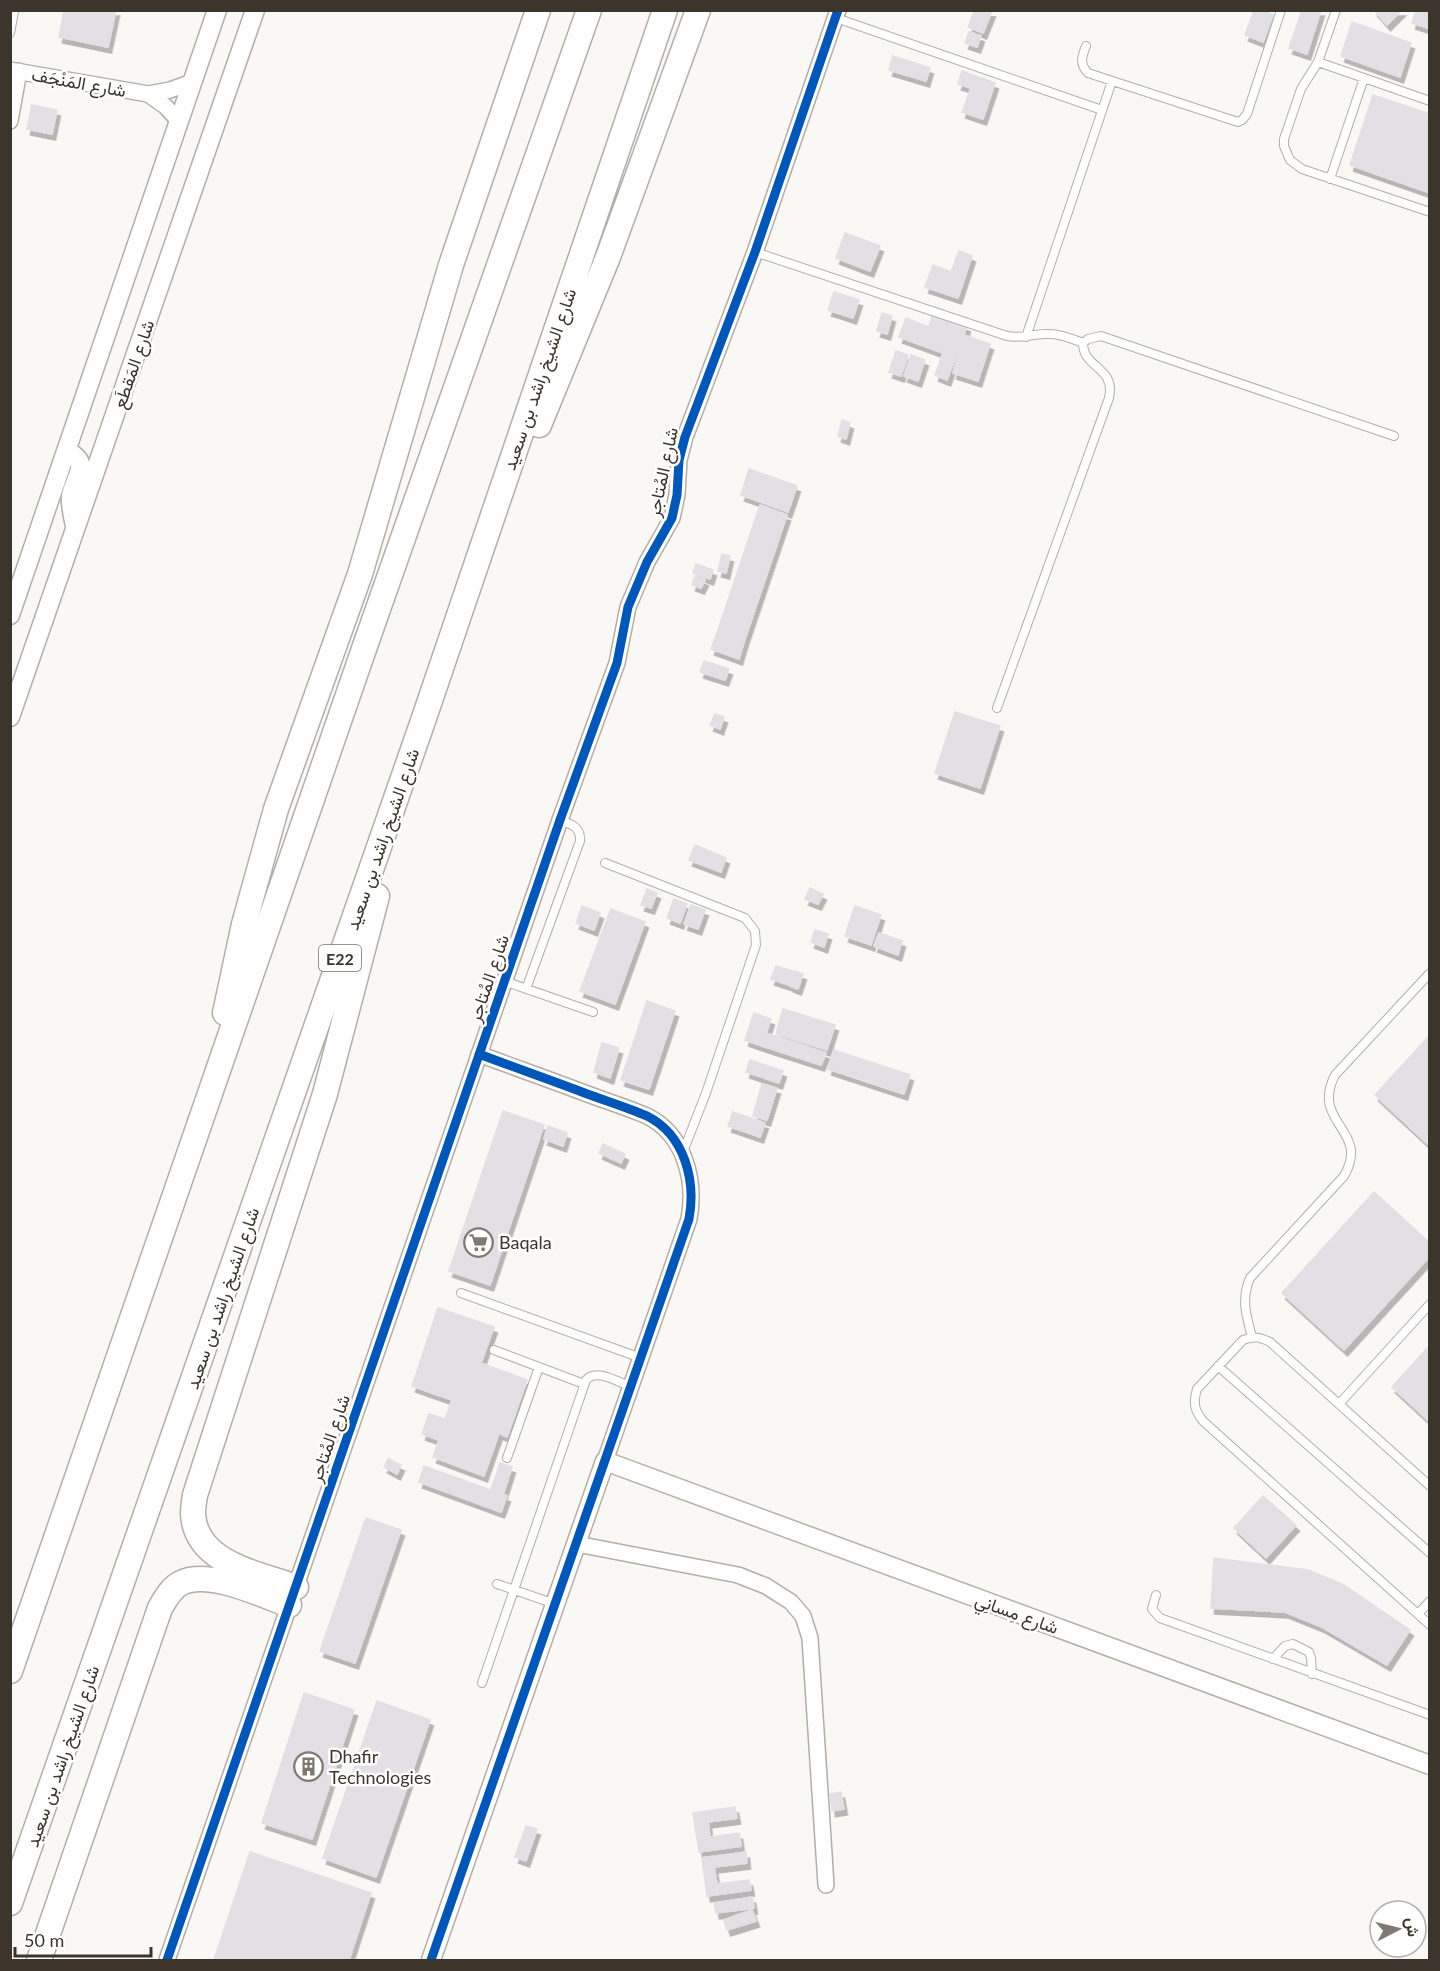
<svg xmlns="http://www.w3.org/2000/svg" width="1440" height="1971" font-family="Lato,Vazirmatn,sans-serif">
	<style>
		.building { fill: #e2e0e4; stroke: #e1e0e3; stroke-width: 1.5; filter: url(#shadow) }
		.lines { fill: none; stroke-linecap: round; stroke-linejoin: round }
		.service-casing { stroke: #b3aea9; stroke-width: 10 }
		.minor-casing { stroke: #b3aea9; stroke-width: 18 }
		.tertiary-casing { stroke: #b3aea9; stroke-width: 21 }
		.trunk-casing { stroke: #b3aea9; stroke-width: 27 }
		.service { stroke: #fefefe; stroke-width: 8 }
		.minor { stroke: #fefefe; stroke-width: 15 }
		.tertiary { stroke: #fefefe; stroke-width: 18 }
		.trunk { stroke: #fefefe; stroke-width: 24 }
		.cycleway-casing { stroke: #fff; stroke-width: 13 }
		.cycleway { stroke: #0057b8; stroke-width: 9 }
		.labels { text-anchor: middle; dominant-baseline: central; stroke-width: 5; stroke-linejoin: round; paint-order: stroke }
		.shield { fill: #fff; stroke: #77726b; stroke-width: 1.5 }
		.shield-label { font-size: 16px; font-weight: bold; fill: #3d352c }
		.street-label { font-size: 18px; fill: #3d352c; stroke: #fff }
		.poi-label { font-size: 18px; fill: #3d352c; stroke: #fff; text-anchor: start }
	</style>
	<defs>
		<filter id="shadow"><feDropShadow dx="3.5" dy="6" stdDeviation="0" flood-color="#0004"/></filter>
	</defs>
	<rect width="100%" height="100%" fill="#faf8f5"/>
	<path class="building" d="M64,10H116L108,47L59,37Z
		M975,10L992,11L983,33L968,27Z
		M1254,10H1261L1273,15L1263,42L1245,35Z
		M1302,10H1321L1307,54L1289,48Z
		M1374,10H1402L1387,25Z
		M1416,10H1430V29L1412,23Z
		M1352,22L1411,43L1400,77L1341,56Z
		M969,32L981,36L977,47L965,43Z
		M893,56L930,68L926,81L889,70Z
		M962,71L995,83L983,119L962,112L971,88L958,84Z
		M1373,95L1430,114V193L1350,165Z
		M32,105L57,110L52,134L27,129Z
		M845,233L880,246L870,271L836,258Z
		M959,251L972,256L958,298L925,287L933,265L951,272Z
		M834,292L859,300L853,318L828,310Z
		M882,313L892,316L887,334L877,331Z
		M933,313L967,326L947,380L935,375L943,353L899,337L906,318L929,327Z
		M964,335L990,344L978,381L953,373Z
		M896,351L908,355L901,376L889,372Z
		M911,355L925,360L918,381L904,376Z
		M842,420L850,423L846,439L838,436Z
		M749,469L797,486L788,512L741,495Z
		M760,505L787,515L745,639L718,630Z
		M722,554L730,556L726,573L718,571Z
		M696,564L713,570L710,579L693,573Z
		M695,576L705,580L701,588L692,585Z
		M718,630L745,639L739,659L711,649Z
		M704,661L729,669L725,680L700,672Z
		M955,712L1000,726L980,788L935,773Z
		M715,714L724,717L720,729L710,725Z
		M695,845L726,858L721,872L689,860Z
		M810,888L823,894L818,904L805,899Z
		M647,889L657,893L651,908L641,905Z
		M674,899L687,904L680,923L667,918Z
		M691,905L705,910L698,929L684,924Z
		M582,906L600,913L594,930L576,923Z
		M855,906L881,915L871,945L845,936Z
		M611,909L645,922L615,1004L580,991Z
		M815,930L828,934L824,947L811,942Z
		M879,933L902,941L898,955L874,946Z
		M776,966L793,971L789,985L771,979Z
		M795,971L803,974L798,989L790,986Z
		M647,1001L675,1011L649,1089L621,1080Z
		M783,1009L835,1025L827,1050L776,1034Z
		M754,1013L771,1019L762,1046L745,1040Z
		M766,1033L826,1053L821,1065L762,1046Z
		M1430,1035V1146L1375,1095Z
		M602,1043L619,1048L610,1078L594,1072Z
		M834,1050L910,1075L904,1094L828,1069Z
		M750,1060L783,1071L779,1083L746,1072Z
		M762,1084L777,1088L767,1120L753,1116Z
		M503,1111L544,1125L490,1285L449,1271Z
		M733,1112L765,1123L760,1137L728,1126Z
		M548,1126L567,1133L563,1146L544,1139Z
		M603,1144L625,1154L621,1163L599,1153Z
		M1374,1192L1430,1243V1256L1344,1350L1282,1293Z
		M438,1308L494,1327L481,1363L527,1380L507,1437L499,1433L484,1476L433,1457L439,1440L422,1434L429,1414L445,1419L452,1400L412,1386Z
		M1430,1345V1422L1392,1387Z
		M388,1459L401,1465L397,1474L384,1467Z
		M500,1463L512,1467L503,1495L491,1490Z
		M424,1466L507,1496L501,1512L419,1482Z
		M1263,1496L1296,1525L1266,1558L1234,1528Z
		M366,1518L401,1530L355,1663L320,1651Z
		M1214,1558L1308,1570L1342,1584L1410,1630L1387,1665L1322,1627L1285,1612L1211,1608Z
		M304,1693L354,1710L312,1839L262,1823Z
		M377,1701L430,1720L376,1877L323,1858Z
		M841,1792L844,1809L832,1811L830,1794Z
		M735,1807L737,1818L708,1822L710,1837L739,1833L741,1846L699,1852L693,1813Z
		M526,1826L537,1829L526,1861L515,1857Z
		M250,1852L371,1893L349,1960H214Z
		M746,1852L747,1863L714,1867L717,1884L749,1880L751,1890L707,1896L702,1858Z
		M752,1897L754,1908L716,1913L714,1903Z
		M752,1910L756,1921L727,1930L724,1920Z"/>
	<g class="lines">
		<defs>
			<path id="service" d="M1336,10L1318,62L1301,89L1284,139V146L1290,160L1302,169L1430,212
				M836,18L1102,110
				M10,33L14,12
				M1086,46C1082,56 1079,64 1088,73L1238,122L1242,120L1247,114L1281,10
				M1318,62L1430,101
				M1330,179L1364,78
				M755,252L1007,336C1023,339 1035,333 1050,334C1061,334 1073,339 1083,343
				M1026,337L1112,81
				M1083,343L1088,339L1101,336L1394,436
				M997,708L1109,398C1116,366 1083,369 1083,343
				M605,863L745,918L755,931L756,945L706,1093L683,1152
				M504,981L593,1012
				M526,989L580,841C581,827 571,824 560,820
				M461,1293L641,1358
				M1252,1337C1246,1315 1241,1299 1250,1278L1344,1176C1371,1129 1310,1124 1335,1075L1430,973
				M494,1350L584,1384
				M1218,1366L1430,1553
				M1339,1404L1430,1304
				M507,1458L539,1367
				M1430,1486L1270,1342C1260,1337 1254,1336 1243,1340L1197,1389C1193,1402 1194,1410 1203,1421L1430,1625
				M497,1584L555,1604
				M1156,1595L1152,1609L1160,1618L1430,1715
				M1418,1614L1430,1601
				M1273,1659L1285,1646L1293,1644L1309,1652L1311,1658L1312,1674
				M482,1683L586,1380C597,1368 618,1382 631,1387"/>
			<path id="minor" d="M10,70L148,94L170,90L192,82
				M148,94L165,106L179,121
				M10,121L19,71
				M479,1054C513,1067 548,1079 582,1092C603,1100 626,1107 647,1116C685,1135 696,1181 689,1219L605,1461
				M577,1544L738,1575L766,1586L791,1602L803,1616L810,1638L826,1885
				M167,1960L560,820L617,663L628,607L647,562L672,518L677,495L679,460L685,437L755,252L838,10"/>
			<path id="tertiary" d="M66,451C93,462 74,477 71,496C70,505 73,517 75,526
				M10,615L217,10
				M10,717L255,10
				M431,1960L605,1461L1430,1765"/>
			<path id="trunk" d="M539,425L608,257L698,10
				M225,1013L244,924L276,809L360,574L451,265L538,10
				M296,1587C258,1573 196,1564 193,1514C193,1508 194,1501 195,1495L325,1094L377,896
				M10,1671L365,646L589,10
				M10,1903L423,721L665,10
				M39,1960L160,1608C166,1598 171,1588 181,1583C208,1569 262,1595 289,1605"/>
		</defs>
		<use href="#service" class="service-casing"/>
		<use href="#minor" class="minor-casing"/>
		<use href="#tertiary" class="tertiary-casing"/>
		<use href="#trunk" class="trunk-casing"/>
		<use href="#service" class="service"/>
		<use href="#minor" class="minor"/>
		<use href="#tertiary" class="tertiary"/>
		<use href="#trunk" class="trunk"/>
		<defs>
			<path id="cycleway" d="M167,1960L560,820L617,663L628,607L647,562L672,518L677,495L679,460L685,437L755,252L838,10
				M431,1960L689,1219C696,1181 685,1135 647,1116C626,1107 603,1100 582,1092C548,1079 513,1067 479,1054"/>
		</defs>
		<use href="#cycleway" class="cycleway-casing"/>
		<use href="#cycleway" class="cycleway"/>
	</g>
	<defs>
		<symbol id="supermarket-ring" viewBox="-11 -11 22 22"><circle r="9.5" fill="#fff" stroke="#7f7972" stroke-width="1.5"/><path d="M-6-5.5h2.5l.6 2H6L4.5 2H-2.5L-4.4-4H-6ZM-1.5 3.2a1.3 1.3 0 1 0 .1 0ZM3 3.2a1.3 1.3 0 1 0 .1 0Z" fill="#7f7972"/></symbol>
		<symbol id="building-ring" viewBox="-11 -11 22 22"><circle r="9.5" fill="#fff" stroke="#7f7972" stroke-width="1.5"/><path d="M-4-6H4V6H1V3H-1V6H-4ZM-2.5-4.3h1.7v1.8h-1.7ZM.8-4.3h1.7v1.8H.8ZM-2.5-1h1.7V.8h-1.7ZM.8-1h1.7V.8H.8Z" fill="#7f7972"/></symbol>
	</defs>
	<g fill-rule="evenodd">
		<use href="#supermarket-ring" x="462" y="1226" width="33" height="33"/>
		<use href="#building-ring" x="292" y="1750" width="33" height="33"/>
	</g>
	<g class="labels">
		<rect class="shield" x="319" y="945" width="42" height="26" rx="4.5"/>
		<g class="shield-label">
			<text x="340" y="958">E22</text>
		</g>
		<g class="street-label">
			<text transform="translate(79 82) rotate(10)">شارع المَنْجَف</text>
			<text transform="translate(133 364) rotate(-71)">شارع المَقطَع</text>
			<text transform="translate(539 379) rotate(-71)">شارع الشيخ راشد بن سعيد</text>
			<text transform="translate(662 472) rotate(-78)">شارع المُتاجر</text>
			<text transform="translate(382 839) rotate(-71)">شارع الشيخ راشد بن سعيد</text>
			<text transform="translate(488 978) rotate(-71)">شارع المُتاجر</text>
			<text transform="translate(222 1298) rotate(-71)">شارع الشيخ راشد بن سعيد</text>
			<text transform="translate(329 1438) rotate(-71)">شارع المُتاجر</text>
			<text transform="translate(1017 1613) rotate(20)">شارع مِسانِي</text>
			<text transform="translate(62 1756) rotate(-71)">شارع الشيخ راشد بن سعيد</text>
		</g>
		<g class="poi-label">
			<text x="499" y="1242">Baqala</text>
			<text x="329" y="1756">Dhafir<tspan x="329" dy="21">Technologies</tspan></text>
		</g>
	</g>
	<rect width="1440" height="1971" fill="none" stroke="#3d352c" stroke-width="24"/>
	<g transform="translate(1398 1929) rotate(83)"><circle r="28" fill="#ffffff" stroke="#b1aeab" stroke-width="1.5"/>
	<path d="M0-4.5L10 22L0 15L-10 22Z" fill="#7f7972"/>
	<text y="-9" font-size="16" font-weight="bold" text-anchor="middle" fill="#3d352c">ش</text>
	</g>
	<path d="M15 1947v9h136v-9" fill="none" stroke="#3d352c" stroke-width="3"/>
	<text x="24" y="1947" font-size="18" fill="#3d352c" stroke="#ffffff" stroke-width="4.5" paint-order="stroke">50 m</text>
</svg>
